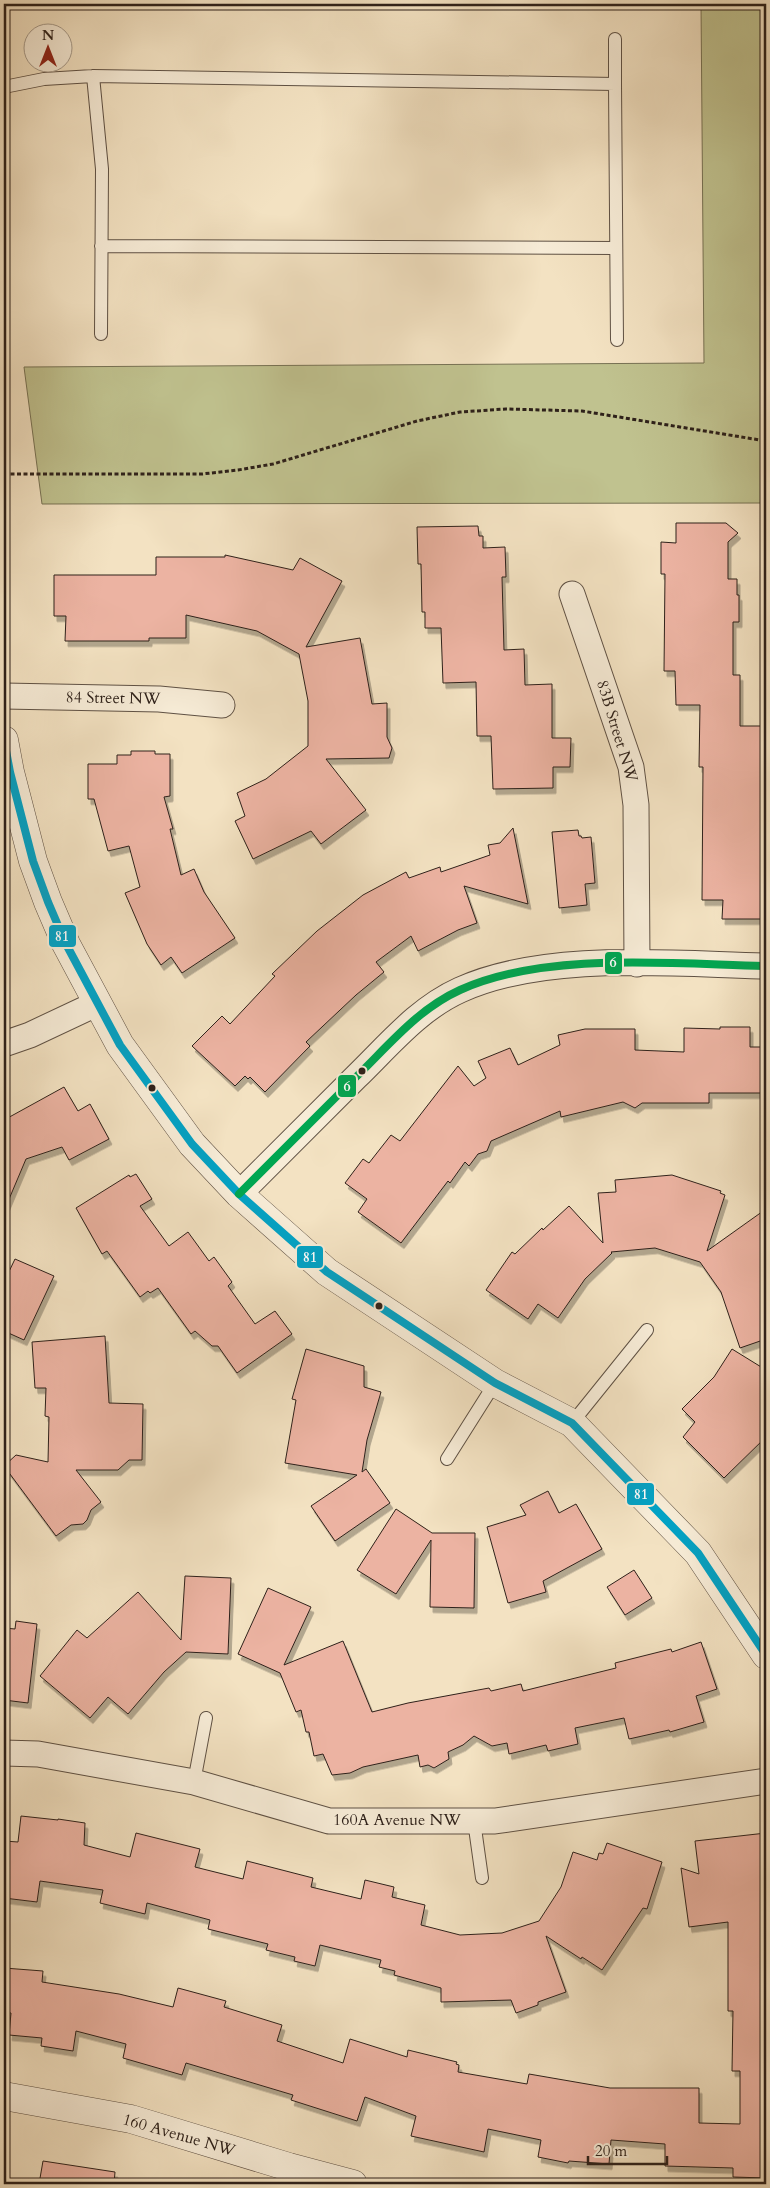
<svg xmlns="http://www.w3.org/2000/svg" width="770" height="2188" font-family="Cardo,serif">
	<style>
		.green { fill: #c0c28f; stroke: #777254 }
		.building { fill: #ecb3a2; stroke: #2e211a; filter: url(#shadow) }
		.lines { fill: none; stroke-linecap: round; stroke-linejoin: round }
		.service-casing { stroke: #5f5144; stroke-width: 14 }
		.minor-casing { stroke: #5f5144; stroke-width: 27 }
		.tertiary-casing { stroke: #5f5144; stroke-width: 29 }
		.path { stroke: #2e211a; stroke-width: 3; stroke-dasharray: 4 2.5; stroke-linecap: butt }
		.service { stroke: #f7ecd7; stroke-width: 12 }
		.minor { stroke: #f7ecd7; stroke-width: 25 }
		.tertiary { stroke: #f7ecd7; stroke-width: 28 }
		.bus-1-casing { stroke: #f7ecd7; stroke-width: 11 }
		.bus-2-casing { stroke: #f7ecd7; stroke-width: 11 }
		.bus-1 { stroke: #02a2c5; stroke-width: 8 }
		.bus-2 { stroke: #00a651; stroke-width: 8 }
		.bus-dot { fill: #2e211a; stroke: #f7ecd7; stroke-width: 2 }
		.labels { text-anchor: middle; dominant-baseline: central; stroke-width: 5; stroke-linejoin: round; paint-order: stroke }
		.street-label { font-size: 16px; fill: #2e211a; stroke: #f7ecd7 }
		.line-badge { stroke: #f7ecd7; stroke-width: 2 }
		.badge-label { font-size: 14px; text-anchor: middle; font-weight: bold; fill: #fff }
	</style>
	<defs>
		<filter id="shadow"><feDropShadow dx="3" dy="5.5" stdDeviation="0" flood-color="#0004"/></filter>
	</defs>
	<rect width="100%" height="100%" fill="#f3e2c2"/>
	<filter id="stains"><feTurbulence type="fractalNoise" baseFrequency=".004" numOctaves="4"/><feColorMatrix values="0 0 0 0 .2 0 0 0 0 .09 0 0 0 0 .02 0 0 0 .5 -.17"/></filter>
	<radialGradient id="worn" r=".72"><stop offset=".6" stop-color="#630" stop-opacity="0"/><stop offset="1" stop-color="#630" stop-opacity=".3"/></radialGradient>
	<path class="green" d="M701,4H766V503L42,504L24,367L704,363Z"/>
	<path class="building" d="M676,523H726L738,533L728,542V579H737V595H739V622H733V675H740V726H766V814L763,815L762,873H766V919H722L723,900H702L703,767H699L700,705H676L675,671H664L665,574H661V542L676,543Z
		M478,526L479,536H483V548L505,547L506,577H502L504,650L524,649L525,685L552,684V738H571L570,767H553V788L493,789L491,736H477L476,682L443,683L441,628H425V612H422L421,564H418L417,527Z
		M225,555L293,570L300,558L342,581L306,647L360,638L372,704L387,703V737L392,748L389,758L326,759L366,810L321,844L311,831L253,859L235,821L245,816L237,793L266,779L308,746V701L299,654L257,631L186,615V638H149V641H65L66,616H54V575H156V557H225Z
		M131,751H155V754H170V796L164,797L173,829H170L181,875L194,869L204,892L235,938L182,973L171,957L161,965L147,944L125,893L140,887L129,846L108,851L94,799H88V764H117V755H131Z
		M513,828L528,904L464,886L477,923L458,930L418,951L411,936L376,962L384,972L356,995L306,1042L310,1046L265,1092L250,1077L248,1079L245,1076L235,1086L192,1046L222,1016L230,1024L275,976L272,974L317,931L363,895L406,872L409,878L440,867L441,872L490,855L488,845L500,843Z
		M578,830L579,836H581L582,838L591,837L595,883L585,884L587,905L559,908L552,832Z
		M720,1027H750V1047H766V1093H709V1103H642L635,1108L623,1102L561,1117L560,1111L491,1141L487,1151L478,1154L469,1166L465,1162L450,1183L448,1181L401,1243L358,1212L367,1199L345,1183L363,1159L369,1163L391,1135L400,1141L458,1066L474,1086L486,1078L478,1061L510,1048L518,1065L560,1045L558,1035L585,1029H635V1050L684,1052V1028L720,1029Z
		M64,1087L78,1111L90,1104L109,1139L69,1160L62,1147L26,1159L4,1211V1120Z
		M136,1174L152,1199L140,1206L169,1246L188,1232L209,1261L214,1257L232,1282L228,1286L255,1324L275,1311L292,1334L237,1373L218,1346H212L195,1331L191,1334L158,1288L150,1293L148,1291L140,1297L107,1251L102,1254L76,1208L129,1175L130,1177Z
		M672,1175L721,1191L720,1193L725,1195L707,1251L766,1209V1339L740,1348L721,1292L700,1262L655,1248L611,1252L612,1253L585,1279L558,1318L538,1304L528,1319L486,1290L512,1252L515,1254L542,1228L543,1230L569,1206L603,1243L598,1193L616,1192L615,1180Z
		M15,1259L54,1276L24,1340L4,1331V1282Z
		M105,1336L109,1403L143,1404L142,1460H129L118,1470H76L101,1502L91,1510L87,1520L83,1524L71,1525L56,1536L4,1466L16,1455L48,1462L49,1417L45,1416L46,1388H35L32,1342Z
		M306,1349L364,1366V1387L381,1392L367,1440L362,1472L366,1469L390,1503L335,1541L311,1506L357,1475L285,1463L296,1400L292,1399Z
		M732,1349L766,1370V1437L724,1478L683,1437L695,1422L682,1409L714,1377Z
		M548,1491L559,1513L576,1504L602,1549L543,1581L546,1592L508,1603L487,1527L526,1515L520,1505Z
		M396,1509L432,1533H475L474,1608L430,1607L431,1540L396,1594L357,1570Z
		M634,1570L652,1598L625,1615L607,1587Z
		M185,1576L231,1578L228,1654L186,1652L164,1672L128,1714L108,1697L90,1718L40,1676L77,1630L87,1638L138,1592L181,1640Z
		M268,1588L311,1607L284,1665L343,1641L372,1712L408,1703L489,1688L491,1691L521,1684L523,1691L616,1668L615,1663L671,1649L672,1652L701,1642L717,1689L696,1696L704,1722L670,1732L669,1730L629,1739L624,1718L575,1728L578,1744L548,1751L546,1745L509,1754L507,1743L492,1746L474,1736L463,1745L448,1752L449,1759L434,1768L428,1765L420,1767L418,1755L363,1767L350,1773L332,1775L323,1754L314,1756L309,1732H306L301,1710L296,1712L280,1673L238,1654Z
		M16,1621L37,1624L28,1703L4,1700V1628L15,1629Z
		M21,1816L58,1820V1819L85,1823L84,1845L130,1857L136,1833L200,1849L195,1867L243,1879L247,1861L313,1878L311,1887L361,1899L365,1880L394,1887L392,1897L425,1905L421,1925L460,1935L502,1933L539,1921L561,1887L573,1852L597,1860L599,1853L603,1854L607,1843L662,1862L647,1909L643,1908L602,1970L582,1957L581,1959L546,1936L566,1992L538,2002V2005L516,2013L511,2000L441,2002V1988L394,1975L395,1971L379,1967L381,1960L320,1945L315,1966L294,1961L295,1957L266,1950L268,1944L208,1929L210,1920L147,1903L145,1914L100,1903L103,1890L40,1881L37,1902L4,1898V1841L18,1842Z
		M766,1833V2178L733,2177V2168L665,2166V2144L611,2140L609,2164L569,2161L568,2163L538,2157L541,2140L488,2129L484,2152L411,2136L416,2116L365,2097L357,2121L291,2100L293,2095L186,2063L182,2075L123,2058L126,2044L76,2031L73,2051L41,2046L42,2038L9,2035L11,2013L4,2012V1968L43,1971L42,1982L119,1994L173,2007L178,1988L226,2001L224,2007L282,2025L277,2041L343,2063L350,2039L407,2057L408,2050L457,2062L456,2064L459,2065L458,2072L527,2084L529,2074L610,2088H699V2123L740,2124V2071H732L733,2011H728V1922L689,1927L681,1868L699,1874L695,1841Z
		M43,2161L115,2172L114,2184H39Z"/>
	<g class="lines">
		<defs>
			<path id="service" d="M93,76L102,169L101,334
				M615,84L617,340
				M4,87L44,79L93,76L615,84V39
				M101,246L616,248
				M572,1423L647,1330
				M447,1459L495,1383
				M194,1782L206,1718
				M474,1821L482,1878"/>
			<path id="minor" d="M572,594L631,767L636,805L637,964
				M4,696L159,699L222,705
				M4,1044L30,1035L98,1003
				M239,1194C278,1155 317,1116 356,1077C389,1045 418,1009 460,990C546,951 673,964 766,966
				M4,1753L38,1754L194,1782L329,1821H495L766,1781"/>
			<path id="tertiary" d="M4,740L10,772L33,861L48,902L66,944L120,1045L192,1144L239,1194L327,1272L495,1383L572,1423L698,1553L766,1655
				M4,2096L131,2119L289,2167L353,2184"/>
		</defs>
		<use href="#service" class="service-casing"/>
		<use href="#minor" class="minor-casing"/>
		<use href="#tertiary" class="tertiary-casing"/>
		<path class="path" d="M4,474H202L238,470L273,464L417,421L460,412L506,409L582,411L766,441"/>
		<use href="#service" class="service"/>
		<use href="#minor" class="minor"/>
		<use href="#tertiary" class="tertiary"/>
		<defs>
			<path id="bus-1" d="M4,740L10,772L33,861L48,902L66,944L120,1045L192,1144L239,1194L327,1272L495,1383L572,1423L698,1553L766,1655"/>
			<path id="bus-2" d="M239,1194C278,1155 317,1116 356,1077C389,1045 418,1009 460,990C546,951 673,964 766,966"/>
		</defs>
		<use href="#bus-1" class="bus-1-casing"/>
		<use href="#bus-2" class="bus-2-casing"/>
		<use href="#bus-1" class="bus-1"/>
		<use href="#bus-2" class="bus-2"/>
	</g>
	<g class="bus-dot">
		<circle cx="362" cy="1071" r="4.5"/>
		<circle cx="152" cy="1088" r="4.5"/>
		<circle cx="379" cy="1306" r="4.5"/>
	</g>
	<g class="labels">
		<g class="street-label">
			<text transform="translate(113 698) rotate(1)">84 Street NW</text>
			<text transform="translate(617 731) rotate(73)">83B Street NW</text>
			<text x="397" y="1820">160A Avenue NW</text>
			<text transform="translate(179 2135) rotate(16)">160 Avenue NW</text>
		</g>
	</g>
	<g class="line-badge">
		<rect x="48" y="924" width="29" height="24" rx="5" fill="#02a2c5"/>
		<rect x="604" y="951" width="19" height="24" rx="5" fill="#00a651"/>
		<rect x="337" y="1074" width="20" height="24" rx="5" fill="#00a651"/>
		<rect x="296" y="1245" width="28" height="24" rx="5" fill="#02a2c5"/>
		<rect x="626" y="1482" width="29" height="24" rx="5" fill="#02a2c5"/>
	</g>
	<g class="badge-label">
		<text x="62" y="941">81</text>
		<text x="613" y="967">6</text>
		<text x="347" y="1091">6</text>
		<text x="310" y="1262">81</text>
		<text x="641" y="1499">81</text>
	</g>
	<rect width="770" height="2188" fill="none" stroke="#f3e2c2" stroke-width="20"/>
	<rect x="5" y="5" width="760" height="2178" fill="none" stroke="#2e211a" stroke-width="2.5"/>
	<rect x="10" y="10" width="750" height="2168" fill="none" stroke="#2e211a"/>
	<g transform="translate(48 48)"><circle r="24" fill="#f7ecd7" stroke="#a79b8b"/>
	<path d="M0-4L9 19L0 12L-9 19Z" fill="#8f2418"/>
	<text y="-8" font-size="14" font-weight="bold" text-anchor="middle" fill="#2e211a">N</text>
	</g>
	<path d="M588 2156v8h79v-8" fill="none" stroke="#2e211a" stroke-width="2.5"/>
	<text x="595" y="2156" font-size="15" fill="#2e211a" stroke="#f7ecd7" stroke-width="4" paint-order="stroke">20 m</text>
	<rect width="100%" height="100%" filter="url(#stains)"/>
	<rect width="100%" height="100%" fill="url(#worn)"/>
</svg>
